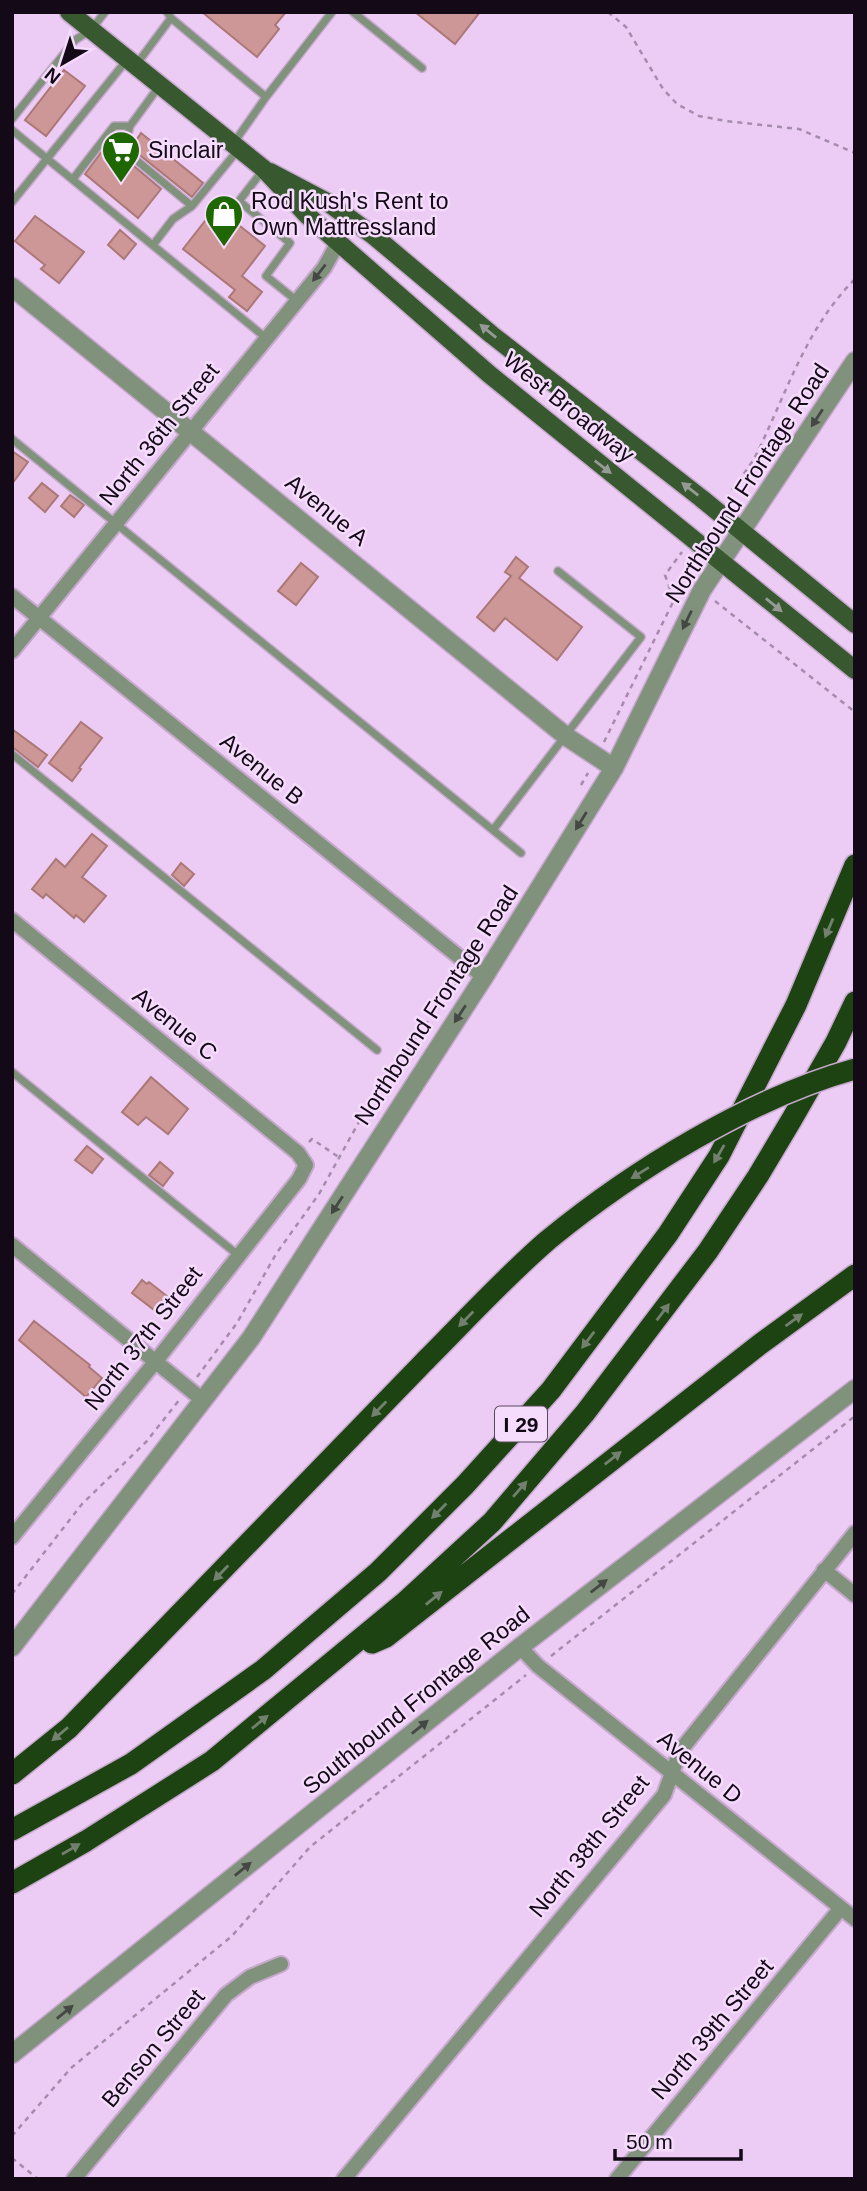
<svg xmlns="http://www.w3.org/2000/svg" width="867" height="2191" font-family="Arial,sans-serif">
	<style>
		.building { fill: #ce9797; stroke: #ab7777; stroke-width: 2 }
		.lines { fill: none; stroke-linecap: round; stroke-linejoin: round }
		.service-casing { stroke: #c5a8cc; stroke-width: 10 }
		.minor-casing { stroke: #c5a8cc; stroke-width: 18 }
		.tertiary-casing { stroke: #c5a8cc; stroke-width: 21 }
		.primary-casing { stroke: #c5a8cc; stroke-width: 21 }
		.motorway-casing { stroke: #c5a8cc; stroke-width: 24 }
		.path { stroke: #a68cac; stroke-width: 2.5; stroke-dasharray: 5 5; stroke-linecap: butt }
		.service { stroke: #80927b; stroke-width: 7 }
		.minor { stroke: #80927b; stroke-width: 14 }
		.tertiary { stroke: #80927b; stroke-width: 18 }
		.primary { stroke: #38582f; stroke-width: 18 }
		.motorway { stroke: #1d4312; stroke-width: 21 }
		.motorway-bridge-casing { stroke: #c5a8cc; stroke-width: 24; stroke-linecap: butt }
		.motorway-bridge { stroke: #1d4312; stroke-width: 21 }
		.oneway { fill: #454744 }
		.oneway2 { fill: #969a96 }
		.oneway3 { fill: #738070 }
		.labels { text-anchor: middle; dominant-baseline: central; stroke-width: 5; stroke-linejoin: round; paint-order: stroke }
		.shield { fill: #f5dbfc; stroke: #58485c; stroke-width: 2 }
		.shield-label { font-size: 21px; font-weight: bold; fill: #140917 }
		.poi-label { font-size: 23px; fill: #140917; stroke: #f5dbfc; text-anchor: start }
		.street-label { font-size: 23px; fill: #140917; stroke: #f5dbfc }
	</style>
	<rect width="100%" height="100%" fill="#eccbf4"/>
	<path class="building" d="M202,12H286L275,25L279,29L257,57Z
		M415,12H480L455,44Z
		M64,70L85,86L46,136L25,120Z
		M141,133L203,183L192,197L131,148Z
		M103,150L118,162L122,156L161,189L138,218L85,174Z
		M216,207L265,246L242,276L262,292L247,311L229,297L235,290L183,249Z
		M35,216L84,252L59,283L41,269L45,265L15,241Z
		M120,230L136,244L124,259L108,245Z
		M12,451L28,462L12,484Z
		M42,483L58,496L45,512L29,498Z
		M70,495L84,505L74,517L61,506Z
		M516,557L528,567L519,578L582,627L557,660L505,618L494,631L477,617L511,576L505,572Z
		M301,563L318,577L296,605L278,591Z
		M81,722L102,738L79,768L81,769L72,781L49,763Z
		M12,729L47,755L38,767L12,747Z
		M92,834L107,846L82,877L106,896L84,922L76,915L74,918L46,894L43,898L32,889L56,859L65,867Z
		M181,863L194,874L184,886L172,875Z
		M151,1077L188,1109L168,1134L146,1117L138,1125L122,1112Z
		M87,1146L103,1159L92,1173L75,1160Z
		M160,1162L173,1173L163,1186L149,1175Z
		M142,1280L147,1284L149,1282L173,1301L162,1316L132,1293Z
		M34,1321L90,1365L89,1367L102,1378L86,1397L19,1340Z"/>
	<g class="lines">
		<defs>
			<path id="service" d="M167,12L171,18L266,97
				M353,12L422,68
				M136,65L171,18
				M160,85L130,126L124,150L192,206
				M12,119L75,40L91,30L105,12
				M12,130L266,338
				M233,144L266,97L332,12
				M264,169L239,201L290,243L266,276L297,301
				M73,179L114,126H130
				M12,202L126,61
				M153,245L173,219L192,206L238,150
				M12,439L521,853
				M12,754L377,1050
				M493,830L641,637L558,571
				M12,1072L238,1255"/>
			<path id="minor" d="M12,596L484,977
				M12,651L324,268L338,243
				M12,920L298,1153L306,1165L299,1179L156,1361L12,1537
				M12,1245L204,1401
				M824,1570L855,1595
				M520,1647L538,1666L855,1919
				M74,2179L226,1995L250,1977L281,1964
				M344,2179L664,1795L680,1751L855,1533
				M617,2179L841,1908"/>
			<path id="tertiary" d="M12,287L567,737L614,768
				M12,1647L251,1338L484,977L614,768L702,590L855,361
				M12,2054L520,1647L855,1389"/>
			<path id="primary" d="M69,12L264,169L308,216L489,374L855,670
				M270,172L327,202L374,236L492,335L701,498L855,624"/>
			<path id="motorway" d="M372,1643L386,1637L759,1345L855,1275
				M12,1774L69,1728L426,1360
				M12,1830L131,1764L263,1670L378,1572L465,1485L551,1390L668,1234L719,1156L796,1005L855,865
				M12,1883L86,1841L212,1761L406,1601L492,1522L585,1413L708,1251L758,1176L792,1119L836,1042L855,1002"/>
		</defs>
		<use href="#service" class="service-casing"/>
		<use href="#minor" class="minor-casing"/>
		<use href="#tertiary" class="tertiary-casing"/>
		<use href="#primary" class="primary-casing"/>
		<use href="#motorway" class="motorway-casing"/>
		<path class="path" d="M608,12L626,27L663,89L677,104L699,116L726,121L799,129L855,153
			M726,498C736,483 749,469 757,453C787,392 806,328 855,279
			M715,601L855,712
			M604,742L674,600L665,575L682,552
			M581,785L588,773
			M309,1142L312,1139L340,1158
			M197,1377L237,1323L276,1254L319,1194L370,1102L460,977
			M12,1594L82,1504L146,1442L180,1399
			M551,1656L855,1416
			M12,2136L71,2068L232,1936L310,1847L526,1675
			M12,2158L38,2179"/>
		<use href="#service" class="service"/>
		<use href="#minor" class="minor"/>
		<use href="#tertiary" class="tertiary"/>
		<use href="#primary" class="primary"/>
		<use href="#motorway" class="motorway"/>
		<defs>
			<path id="motorway-bridge" d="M426,1360C466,1320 505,1277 548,1240C632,1171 750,1098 855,1069"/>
		</defs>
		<use href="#motorway-bridge" class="motorway-bridge-casing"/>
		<use href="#motorway-bridge" class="motorway-bridge"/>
	</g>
	<defs><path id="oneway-solid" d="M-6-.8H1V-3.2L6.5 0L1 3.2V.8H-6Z" transform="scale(1.75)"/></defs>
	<g class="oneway">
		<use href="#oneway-solid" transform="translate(319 273) rotate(128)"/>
		<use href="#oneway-solid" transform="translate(817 418) rotate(123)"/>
		<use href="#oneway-solid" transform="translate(687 620) rotate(116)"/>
		<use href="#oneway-solid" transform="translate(581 821) rotate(122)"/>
		<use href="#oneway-solid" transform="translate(460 1014) rotate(123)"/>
		<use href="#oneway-solid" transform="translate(337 1205) rotate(123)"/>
		<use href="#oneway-solid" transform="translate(599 1586) rotate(-38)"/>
		<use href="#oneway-solid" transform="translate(420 1727) rotate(-39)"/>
		<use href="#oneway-solid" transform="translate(243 1869) rotate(-39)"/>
		<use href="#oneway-solid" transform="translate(65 2012) rotate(-39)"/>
	</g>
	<g class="oneway2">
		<use href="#oneway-solid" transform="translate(488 331) rotate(-141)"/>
		<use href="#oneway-solid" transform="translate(603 467) rotate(38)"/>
		<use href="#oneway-solid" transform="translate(690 489) rotate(-142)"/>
		<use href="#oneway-solid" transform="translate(774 605) rotate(39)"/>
	</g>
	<g class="oneway3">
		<use href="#oneway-solid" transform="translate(829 928) rotate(113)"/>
		<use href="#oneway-solid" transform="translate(719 1154) rotate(120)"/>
		<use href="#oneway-solid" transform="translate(640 1173) rotate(148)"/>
		<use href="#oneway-solid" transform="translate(663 1312) rotate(-53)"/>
		<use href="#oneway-solid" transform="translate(466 1319) rotate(134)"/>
		<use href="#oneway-solid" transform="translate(794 1320) rotate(-36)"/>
		<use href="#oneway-solid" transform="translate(588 1340) rotate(127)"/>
		<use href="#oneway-solid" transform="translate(379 1409) rotate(134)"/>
		<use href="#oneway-solid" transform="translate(613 1458) rotate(-38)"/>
		<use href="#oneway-solid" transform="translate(520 1489) rotate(-49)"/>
		<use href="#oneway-solid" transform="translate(439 1511) rotate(135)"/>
		<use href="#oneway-solid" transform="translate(221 1573) rotate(134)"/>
		<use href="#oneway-solid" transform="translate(434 1598) rotate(-39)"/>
		<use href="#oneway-solid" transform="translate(260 1722) rotate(-39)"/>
		<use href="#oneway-solid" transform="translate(60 1734) rotate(140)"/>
		<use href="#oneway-solid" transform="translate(71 1849) rotate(-30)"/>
	</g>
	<defs>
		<symbol id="supermarket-pin" viewBox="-11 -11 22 30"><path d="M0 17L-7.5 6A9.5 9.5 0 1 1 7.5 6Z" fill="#1f6700" stroke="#f5dbfc"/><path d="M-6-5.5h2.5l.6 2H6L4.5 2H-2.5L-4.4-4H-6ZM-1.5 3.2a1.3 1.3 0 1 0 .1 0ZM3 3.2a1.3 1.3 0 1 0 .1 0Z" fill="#fff"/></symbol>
		<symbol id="shop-pin" viewBox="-11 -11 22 30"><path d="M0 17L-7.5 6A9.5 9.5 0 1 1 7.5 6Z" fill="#1f6700" stroke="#f5dbfc"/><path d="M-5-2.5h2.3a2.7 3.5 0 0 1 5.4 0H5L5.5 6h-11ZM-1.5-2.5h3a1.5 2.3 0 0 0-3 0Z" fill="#fff"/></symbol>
	</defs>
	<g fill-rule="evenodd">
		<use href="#supermarket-pin" x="99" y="128" width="44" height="60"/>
		<use href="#shop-pin" x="202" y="192" width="44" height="60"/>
	</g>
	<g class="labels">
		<rect class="shield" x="495" y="1406.5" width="52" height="35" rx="5"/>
		<g class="shield-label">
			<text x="521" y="1424">I 29</text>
		</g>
		<g class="poi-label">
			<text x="148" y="150">Sinclair</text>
			<text x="251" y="201">Rod Kush's Rent to<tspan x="251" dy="26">Own Mattressland</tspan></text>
		</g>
		<g class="street-label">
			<text transform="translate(569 407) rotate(39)">West Broadway</text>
			<text transform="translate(159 434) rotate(-51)">North 36th Street</text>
			<text transform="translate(747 483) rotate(-57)">Northbound Frontage Road</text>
			<text transform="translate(327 510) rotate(39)">Avenue A</text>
			<text transform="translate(262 769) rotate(39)">Avenue B</text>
			<text transform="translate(436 1005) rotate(-57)">Northbound Frontage Road</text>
			<text transform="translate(175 1024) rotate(39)">Avenue C</text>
			<text transform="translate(143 1338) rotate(-52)">North 37th Street</text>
			<text transform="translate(416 1700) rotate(-39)">Southbound Frontage Road</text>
			<text transform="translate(700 1767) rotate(39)">Avenue D</text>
			<text transform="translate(589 1846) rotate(-51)">North 38th Street</text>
			<text transform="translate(712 2029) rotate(-50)">North 39th Street</text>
			<text transform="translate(153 2048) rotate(-50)">Benson Street</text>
		</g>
	</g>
	<rect width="867" height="2191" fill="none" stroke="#140917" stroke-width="28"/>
	<g transform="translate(63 63) rotate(219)" stroke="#f5dbfc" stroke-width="5" paint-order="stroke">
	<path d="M0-5L12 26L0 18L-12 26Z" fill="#140917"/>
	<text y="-10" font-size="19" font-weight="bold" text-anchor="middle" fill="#140917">N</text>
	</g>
	<path d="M615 2149v10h126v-10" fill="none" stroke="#140917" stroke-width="3.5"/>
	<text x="626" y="2149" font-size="21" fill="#140917" stroke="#f5dbfc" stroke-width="5" paint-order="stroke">50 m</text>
</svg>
